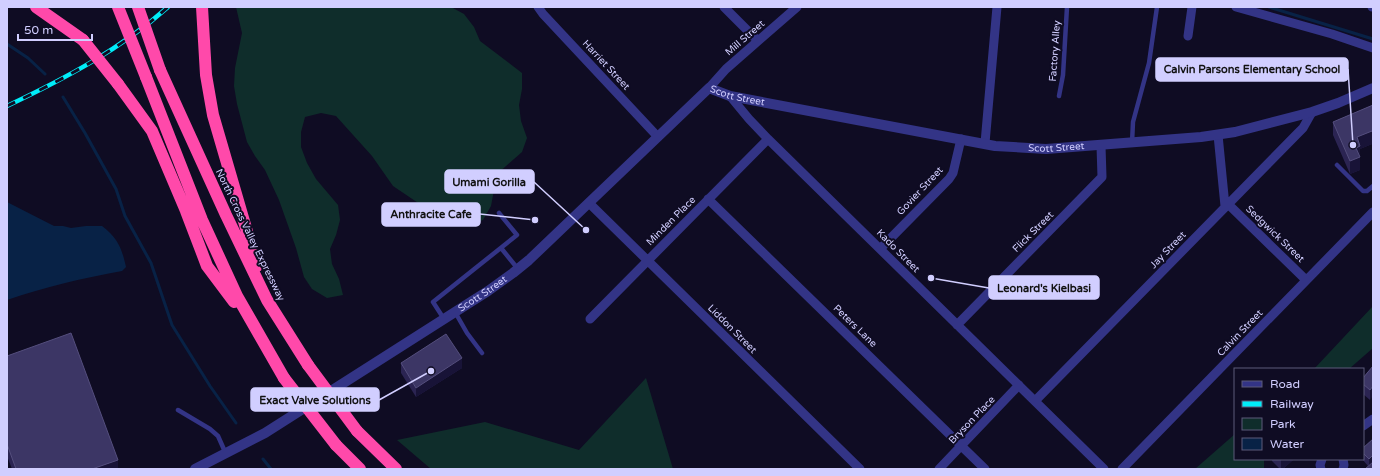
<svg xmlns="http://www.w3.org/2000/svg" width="1380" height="476" font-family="'Varela Round',sans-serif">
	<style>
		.green { fill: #0f2d2b }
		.water { fill: #082246 }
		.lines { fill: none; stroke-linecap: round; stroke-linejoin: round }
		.stream { stroke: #082246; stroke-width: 3 }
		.service { stroke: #333486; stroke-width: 4.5 }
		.minor { stroke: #333486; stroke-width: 9 }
		.tertiary { stroke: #333486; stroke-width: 10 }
		.motorway { stroke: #ff49aa; stroke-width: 12 }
		.rail-casing { stroke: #00edf9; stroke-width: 4.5 }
		.rail { stroke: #0f0c23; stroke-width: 3; stroke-dasharray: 9; stroke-linecap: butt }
		.motorway-bridge { stroke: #ff49aa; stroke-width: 12 }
		.wall { fill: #2b2452 }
		.shaded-wall { fill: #181337 }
		.building { fill: #3c3665; stroke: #544e7d }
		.labels { text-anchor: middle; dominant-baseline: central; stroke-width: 4; stroke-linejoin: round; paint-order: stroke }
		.street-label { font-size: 10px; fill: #d1ceff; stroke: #0f0c23 }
		.leader { fill: none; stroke: #d1ceff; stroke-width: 1.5 }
		.callout-dot { fill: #d1ceff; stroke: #0f0c23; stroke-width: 1.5 }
		.callout { fill: #d1ceff; stroke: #d1ceff; stroke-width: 1.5 }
		.callout-label { font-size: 11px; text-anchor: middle; font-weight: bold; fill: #111 }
	</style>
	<rect width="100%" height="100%" fill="#0f0c23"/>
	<path class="green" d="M236,7H451L464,14L474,27L480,41L522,73V89L519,105L521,121L527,138L522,152L497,174L491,206L483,220L467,226L451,222L436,215L393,186L372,156L336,116L321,113L305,117L301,132V147L307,163L316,179L338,205L340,220L336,235L330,249L332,264L339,279L343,295L327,298L312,289L304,277L296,248L279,200L265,170L255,156L247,142L237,104L234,86L235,68L242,33Z
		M1373,306V348L1349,369H1314Z
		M646,378L673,469H431L397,440L485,422L579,450Z
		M1235,434V459H1264V469H1195Z"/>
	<path class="water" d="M7,202L54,226H63L71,228L86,226H102C118,238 122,249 126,267L122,271C83,278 45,287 7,300Z"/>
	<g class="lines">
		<path class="stream" d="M1269,7L1373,39
			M7,44L28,58L45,74
			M63,97L85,133L116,189L125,216L151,263L172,325L210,386L236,423
			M263,459L271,469"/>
		<path class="service" d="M1059,96L1063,75L1067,7
			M1132,143L1133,122L1149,63L1157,7
			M1337,165L1363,191H1367L1373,186
			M501,248L518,269
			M455,312L467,333L482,353
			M444,319L433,302L517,235L499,213
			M178,410L210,429L218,436L226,454"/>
		<path class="minor" d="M538,7L543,14L658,137
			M724,7L758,41
			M1236,7L1332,34L1373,48
			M1372,7H1373
			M1188,36L1192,7
			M709,88L726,69L797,7
			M730,96L749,119L768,139L1104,469
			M1218,135L1225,206
			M985,143L997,7
			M708,199L985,469
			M589,203L860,469
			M1228,204L1306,280
			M880,249L949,179L953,173L961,139
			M590,319L768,139
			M957,325L1102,177L1101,146
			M1035,401L1298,133L1303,128L1312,112
			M1363,426L1373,419
			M1343,459L1344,465L1343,469
			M939,469L1019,385
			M1122,469L1373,212
			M1321,469L1320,465L1322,459"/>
		<path class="tertiary" id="s1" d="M195,469L265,433L488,291L513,273L529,260L709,88L730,96L995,146L1046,149L1201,137L1235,132L1312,112L1338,103L1373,88"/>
		<path class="motorway" d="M36,7L83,40
			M202,7L206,75L213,115L257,266
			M160,70L226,215L267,300L308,365
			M146,77L202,220L237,296L284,378
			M118,84L152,131L186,211L207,266L234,302
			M357,431L396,469
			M336,445L360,469"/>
		<defs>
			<path id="rail" d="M7,106C64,79 121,49 168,7"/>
		</defs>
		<use href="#rail" class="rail-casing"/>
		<use href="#rail" class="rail"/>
		<path class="motorway-bridge" d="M118,7L146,77
			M138,7L160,70
			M83,40L118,84
			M308,365L357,431
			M284,378L336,445"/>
	</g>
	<path class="wall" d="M1373,105V147L1372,144L1360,149V170L1350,174L1333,135V122Z
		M7,356L118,469H12L7,456Z
		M401,363L462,368L416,397L401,373Z
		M1373,366L1370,400L1363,394V378Z
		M1363,448L1373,462L1368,466L1362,459H1363Z
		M1272,459H1294L1283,469H1280L1272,461Z"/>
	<path class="shaded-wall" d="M1372,131V144L1360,149V170L1350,174V161L1357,137Z
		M462,358V368L416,397V388Z
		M1373,386V396L1370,400V390Z
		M1373,455V462L1369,466V459Z
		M1283,459H1294L1283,469H1281V460Z
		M118,460V469H92Z"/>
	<path class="building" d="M1373,105V134L1372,131L1357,137L1360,146L1356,148L1360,157L1350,161L1333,122Z
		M71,333L118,460L92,469H16L7,444V356Z
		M446,334L462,358L416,388L401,363Z
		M1373,366V386L1370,390L1363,384V378Z
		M1373,439V455L1369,459L1363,453V448Z
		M1373,462V469H1365Z"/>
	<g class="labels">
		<g class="street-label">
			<text transform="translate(745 38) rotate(-41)">Mill Street</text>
			<text transform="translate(1055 51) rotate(-86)">Factory Alley</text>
			<text transform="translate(606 65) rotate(47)">Harriet Street</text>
			<text stroke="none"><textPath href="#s1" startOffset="673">Scott Street</textPath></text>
			<text stroke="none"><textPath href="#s1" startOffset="997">Scott Street</textPath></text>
			<text transform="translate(920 191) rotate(-47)">Govier Street</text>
			<text transform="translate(671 221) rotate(-45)">Minden Place</text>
			<text transform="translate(1033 232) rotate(-45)">Flick Street</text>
			<text transform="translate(1275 234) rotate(44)">Sedgwick Street</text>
			<text transform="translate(250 235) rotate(64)">North Cross Valley Expressway</text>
			<text transform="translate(1168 250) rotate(-46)">Jay Street</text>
			<text transform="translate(898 251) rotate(45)">Kado Street</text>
			<text stroke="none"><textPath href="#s1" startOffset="337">Scott Street</textPath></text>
			<text transform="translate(855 326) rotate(44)">Peters Lane</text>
			<text transform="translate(732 329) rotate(45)">Liddon Street</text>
			<text transform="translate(1240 333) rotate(-46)">Calvin Street</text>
			<text transform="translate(972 420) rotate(-46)">Bryson Place</text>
		</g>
	</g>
	<path class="leader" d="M1353 145L1348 69M586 230L534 182M535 220L480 214M931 278L989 288M431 371L379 400"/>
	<g class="callout-dot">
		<circle cx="1353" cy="145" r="4"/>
		<circle cx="586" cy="230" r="4"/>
		<circle cx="535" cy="220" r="4"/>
		<circle cx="931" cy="278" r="4"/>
		<circle cx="431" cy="371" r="4"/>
	</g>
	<g class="callout">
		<rect x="1156" y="58" width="192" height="23" rx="4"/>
		<rect x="445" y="170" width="89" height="23" rx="4"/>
		<rect x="382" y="203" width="98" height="23" rx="4"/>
		<rect x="989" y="276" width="110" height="23" rx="4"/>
		<rect x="251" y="388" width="128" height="23" rx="4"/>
	</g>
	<g class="callout-label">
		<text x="1252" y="73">Calvin Parsons Elementary School</text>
		<text x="489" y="186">Umami Gorilla</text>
		<text x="431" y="218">Anthracite Cafe</text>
		<text x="1044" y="292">Leonard's Kielbasi</text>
		<text x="315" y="404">Exact Valve Solutions</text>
	</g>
	<rect width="1380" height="476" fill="none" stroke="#d1ceff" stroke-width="16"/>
	<rect x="1234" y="368" width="130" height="92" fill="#0f0c23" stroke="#5d5a7b"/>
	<rect x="1242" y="381" width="20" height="6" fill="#333486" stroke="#5d5a7b"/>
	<text x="1270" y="388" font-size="12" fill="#d1ceff">Road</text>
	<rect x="1242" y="401" width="20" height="6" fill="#00edf9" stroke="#5d5a7b"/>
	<text x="1270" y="408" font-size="12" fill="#d1ceff">Railway</text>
	<rect x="1242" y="418" width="20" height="12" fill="#0f2d2b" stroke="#5d5a7b"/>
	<text x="1270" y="428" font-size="12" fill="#d1ceff">Park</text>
	<rect x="1242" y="438" width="20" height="12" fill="#082246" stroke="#5d5a7b"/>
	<text x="1270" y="448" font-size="12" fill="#d1ceff">Water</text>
	<path d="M18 34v6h74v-6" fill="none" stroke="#d1ceff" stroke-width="2"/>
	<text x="24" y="34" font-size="12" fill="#d1ceff" stroke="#0f0c23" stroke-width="3" paint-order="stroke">50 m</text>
</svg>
